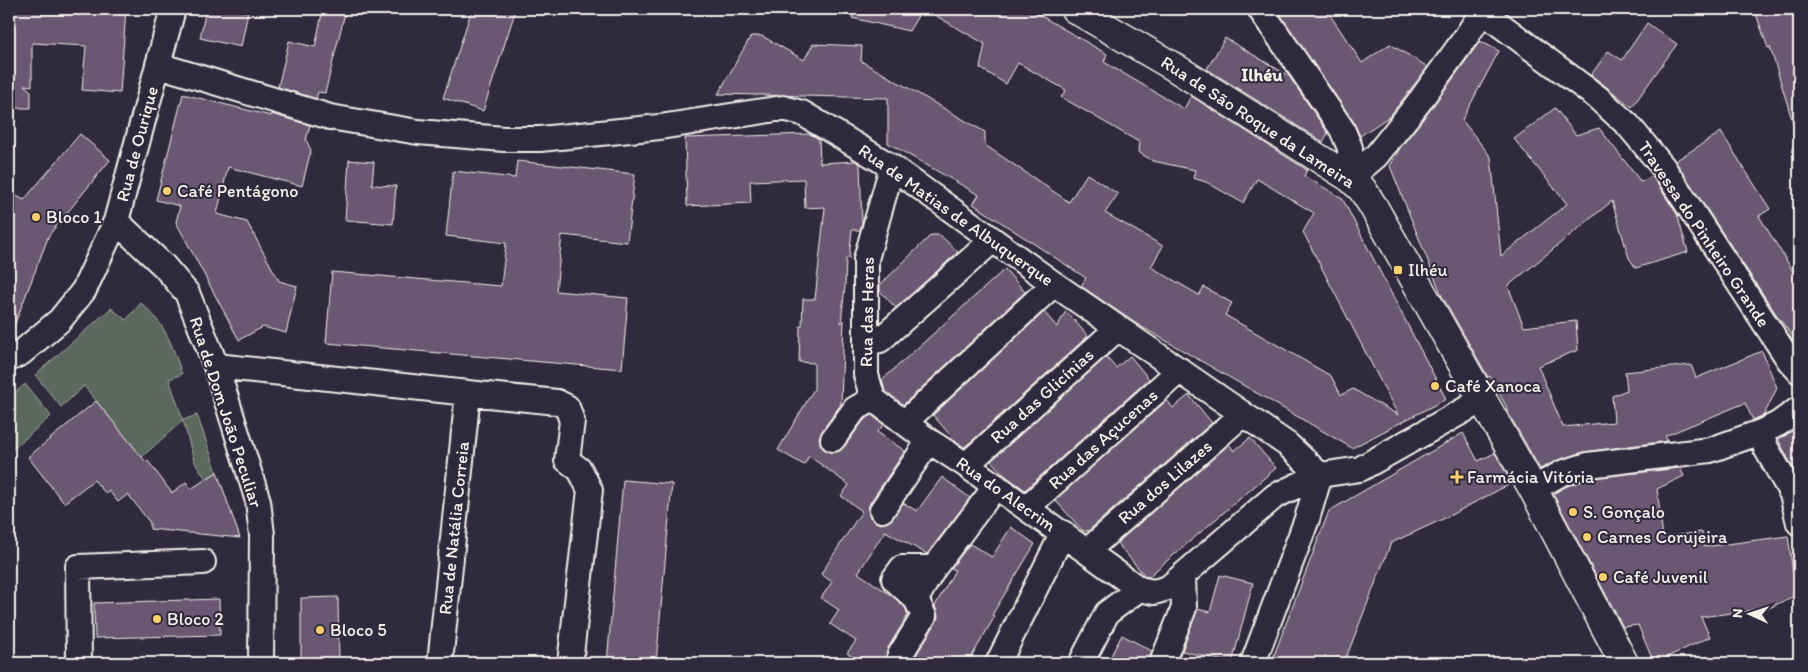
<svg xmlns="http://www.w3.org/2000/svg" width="1808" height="672" font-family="Itim,sans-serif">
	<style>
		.green { fill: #5a675d; stroke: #a7aca2 }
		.building { fill: #6a5973; stroke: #f4f1e8 }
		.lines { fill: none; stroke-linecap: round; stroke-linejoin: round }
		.minor-casing { stroke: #f4f1e8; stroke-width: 28 }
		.secondary-casing { stroke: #f4f1e8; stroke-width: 31 }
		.minor { stroke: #2f2a3d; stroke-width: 24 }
		.secondary { stroke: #2f2a3d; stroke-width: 28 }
		.poi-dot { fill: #ffd166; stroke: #2f2a3d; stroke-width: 2 }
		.labels { text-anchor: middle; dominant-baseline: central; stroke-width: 4; stroke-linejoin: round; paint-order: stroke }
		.street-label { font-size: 18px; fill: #f4f1e8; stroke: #2f2a3d }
		.poi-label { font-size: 18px; fill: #f4f1e8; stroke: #2f2a3d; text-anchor: start }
		.neighbourhood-label { font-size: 19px; font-weight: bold; fill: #f4f1e8; stroke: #2f2a3d }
	</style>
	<rect width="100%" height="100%" fill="#2f2a3d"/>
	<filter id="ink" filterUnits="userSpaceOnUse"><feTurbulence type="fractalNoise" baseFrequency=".02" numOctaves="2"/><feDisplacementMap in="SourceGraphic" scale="10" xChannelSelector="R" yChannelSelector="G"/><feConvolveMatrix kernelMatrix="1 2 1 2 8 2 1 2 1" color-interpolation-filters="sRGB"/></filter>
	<g filter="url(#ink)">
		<path class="green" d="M141,303C167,326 171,343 182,374L169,379L183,420L197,415L217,472L206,479L194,461L183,420L142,457L84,386L61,407L35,375L111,308L126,320Z
			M25,384L51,416L9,453V398Z"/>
		<path class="building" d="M9,9H126L120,93L82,90L86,46L32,43V86L24,85L31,91V108H9Z
			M206,9H232L248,12L241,47L200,38Z
			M323,9H346L325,93L318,92L316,99L278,87L289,41L315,47Z
			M472,9H516L483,111L443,98Z
			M853,9H922L909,31L852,18Z
			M924,9H1029L1107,54L1104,62L1184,109L1191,96L1307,170L1304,176L1342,198L1446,399L1352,448L1135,323L1081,286L1086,278L973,204L979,195L888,143V98L718,94L751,36H762L804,60L813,44L862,46L861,61L985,132V145L1069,202L1087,174L1118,194L1105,213L1163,246L1151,267L1199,295L1204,287L1232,303L1225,315L1331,376L1341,395L1353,389L1398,415L1303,232L1314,213L1257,179L1243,203L1206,182L1193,178L1195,170L1153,161L1138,152L1139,142L1061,97L1066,90L1018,63L1006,84L980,68L985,44Z
			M1276,9H1326L1362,63L1390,44L1428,67L1390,116L1360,136L1353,121Z
			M1771,9H1799V125L1794,126L1770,47L1768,48L1756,14Z
			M1647,23L1677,44L1632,107L1591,75L1608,51L1622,60Z
			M1225,38L1289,76L1328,133L1323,142L1207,69Z
			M1480,41L1499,51L1462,120L1491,157L1501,256L1567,204L1514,139L1555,108L1576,135L1599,128L1641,182L1652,176L1677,214L1688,252L1636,268L1629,258L1612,201L1508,286L1524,327L1576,321L1578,350L1538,366L1563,427L1614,422L1612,396L1627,390L1625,372L1691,365L1696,378L1762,351L1777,388L1764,415L1753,420L1745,403L1665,436L1668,441L1584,452L1558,460L1540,469L1506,409L1507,408L1490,376L1488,377L1442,296L1390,166L1400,148L1430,110Z
			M183,94L271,116V114L310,125L306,140L311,150L302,186L228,167L217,214L247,222L279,281L297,286L286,333L263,327L239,340L176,222L180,206L156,200Z
			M1721,132L1770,209L1759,216L1799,281V345L1778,317L1675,161Z
			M80,134L110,160L49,235L11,334H9V192L24,200Z
			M810,134L819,139L820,163L856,161L860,164L862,223L860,230H852L849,259L846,257L845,286L841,323L844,320L841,404L822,431L819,438L821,445L825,450L831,453L839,451L844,447L864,420L872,415L884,425L877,432L905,451L870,503L868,509L869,516L875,522L881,524L888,522L903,503L917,511L942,477L970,498L927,554L885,531L858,573L891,595L905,607L908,615L888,648L886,655L889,663H862L847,653L856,641L830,624L839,610L821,598L832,582L821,574L862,511L841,496L849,485L809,456L804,465L778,450L814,389V363L799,362L800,326H802L803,299H815L825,207L805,208L804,179L750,181L751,203L687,206L685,138Z
			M349,160L374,162L372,185L396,186L393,224L345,220Z
			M517,161L635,174L627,242L562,235L556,291L628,298L622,369L326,343L332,272L501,286L506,243L446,236L453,171L515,178Z
			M931,235H940L958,252L896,308L880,291V285Z
			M1005,269L1025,292L903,405L885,391L882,380Z
			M1066,311L1088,336L973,440L964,447L955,441L933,415L1044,312L1057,327Z
			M1130,356L1149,379L1025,490L1003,474L991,461L1106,357L1116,368Z
			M1189,395L1212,423L1088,531H1083L1055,500L1167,400L1173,408Z
			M96,401L146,462L148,461L172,493L186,482L191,489L217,472L240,538L150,529V523L128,494L118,502L109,491L106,494L94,480L64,503L28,457Z
			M1799,426V466L1793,468L1778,439Z
			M1463,433L1478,461L1495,453L1512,483L1441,520L1391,543L1344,663H1271L1329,511Z
			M1250,438L1276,468L1148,577L1145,576L1117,543L1229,444L1234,451Z
			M1680,468L1684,476L1657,489L1663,537L1702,532L1704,547L1788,536L1796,595L1769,608L1701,617L1710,637L1654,663L1638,625L1623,627L1553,494L1567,486L1591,478Z
			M623,480L672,484L656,663H607Z
			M1011,527L1035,544L992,615L995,616L968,663H911L936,623L938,616L935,606L955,570L951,568L970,544L992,557Z
			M1220,575L1253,583L1232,663L1182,651L1197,609L1210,612Z
			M338,597L339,663H301V598Z
			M219,599L220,635L95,638L94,603Z
			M1122,635L1152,651L1149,663H1107Z"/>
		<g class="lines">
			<defs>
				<path id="minor" d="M1260,9L1342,129L1350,148V178
					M1483,12L1597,97L1628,125L1663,167L1789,360L1799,371
					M158,65L330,117L418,132L504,139H540L660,127L783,108L802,113L892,167L1054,284L1288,445L1320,475L1360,469L1484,399
					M1350,178L1376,156L1419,102L1466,37L1484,9
					M116,221L164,266L187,293L216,366L258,501L262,535L261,663
					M866,343L880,340L993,240
					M9,359L21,353L60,320L84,290L116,221L173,9
					M216,366L468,393L440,663
					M468,393L557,402L567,407L572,421L567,460L580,470L590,490L570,663
					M873,399L929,441L966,465L1139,589L1154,592L1168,588L1275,496L1320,475
					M873,399L866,375V259L892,167
					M905,422L1054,284
					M1761,432L1766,448L1792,494L1799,523
					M833,439L855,409L873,399
					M966,465L1118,328
					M1533,489L1562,473L1588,465L1710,450L1761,432L1778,424L1799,409
					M1026,508L1180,370
					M882,510L929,441
					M1087,551L1243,414
					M934,568H902L894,579L916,599L934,568L996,486
					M900,655L924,616L916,599
					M79,663L78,567L203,562
					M998,663L1063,533
					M1081,663L1107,613L1139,589
					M1162,663L1184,608L1183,575
					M1253,663L1307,519L1320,475"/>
				<path id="secondary" d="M1075,9L1174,67L1350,178L1362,189L1373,206L1533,489L1624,663"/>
			</defs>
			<use href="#minor" class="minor-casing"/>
			<use href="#secondary" class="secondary-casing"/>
			<use href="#minor" class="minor"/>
			<use href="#secondary" class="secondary"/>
		</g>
	</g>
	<g class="poi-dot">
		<circle cx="167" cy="191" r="5"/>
		<circle cx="36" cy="217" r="5"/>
		<rect x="1393" y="265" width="10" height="10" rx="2.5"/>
		<circle cx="1435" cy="386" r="5"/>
		<path d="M1454.5 469.5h5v5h5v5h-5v5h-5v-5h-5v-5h5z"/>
		<circle cx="1573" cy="512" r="5"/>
		<circle cx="1587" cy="537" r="5"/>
		<circle cx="1603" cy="577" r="5"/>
		<circle cx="157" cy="619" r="5"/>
		<circle cx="320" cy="630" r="5"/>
	</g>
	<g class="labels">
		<g class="street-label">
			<text transform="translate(1258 122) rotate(33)">Rua de São Roque da Lameira</text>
			<text transform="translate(137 144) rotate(-75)">Rua de Ourique</text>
			<text transform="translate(956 215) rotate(35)">Rua de Matias de Albuquerque</text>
			<text transform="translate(1704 234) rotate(56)">Travessa do Pinheiro Grande</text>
			<text transform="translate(867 312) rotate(-89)">Rua das Heras</text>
			<text transform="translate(1042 396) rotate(-42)">Rua das Glicínias</text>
			<text transform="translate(226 412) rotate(72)">Rua de Dom João Peculiar</text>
			<text transform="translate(1103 439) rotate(-42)">Rua das Açucenas</text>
			<text transform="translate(1165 482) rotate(-41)">Rua dos Lilazes</text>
			<text transform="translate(1006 494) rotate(35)">Rua do Alecrim</text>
			<text transform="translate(454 528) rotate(-84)">Rua de Natália Correia</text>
		</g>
		<g class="poi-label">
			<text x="177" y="191">Café Pentágono</text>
			<text x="46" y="217">Bloco 1</text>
			<text x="1408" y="270">Ilhéu</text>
			<text x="1445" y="386">Café Xanoca</text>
			<text x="1467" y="477">Farmácia Vitória</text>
			<text x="1583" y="512">S. Gonçalo</text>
			<text x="1597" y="537">Carnes Corujeira</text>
			<text x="1613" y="577">Café Juvenil</text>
			<text x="167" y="619">Bloco 2</text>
			<text x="330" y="630">Bloco 5</text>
		</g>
		<g class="neighbourhood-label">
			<text x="1262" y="74">Ilhéu</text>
		</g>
	</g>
	<rect width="1808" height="672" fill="none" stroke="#2f2a3d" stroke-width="30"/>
	<rect x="15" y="15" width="1778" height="642" fill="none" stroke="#f4f1e8" stroke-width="2" filter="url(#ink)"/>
	<g transform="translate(1750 614) rotate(273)" stroke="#2f2a3d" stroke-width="4" paint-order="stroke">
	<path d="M0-4L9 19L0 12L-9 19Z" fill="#f4f1e8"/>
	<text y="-8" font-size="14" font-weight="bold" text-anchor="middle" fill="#f4f1e8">N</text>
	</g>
</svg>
